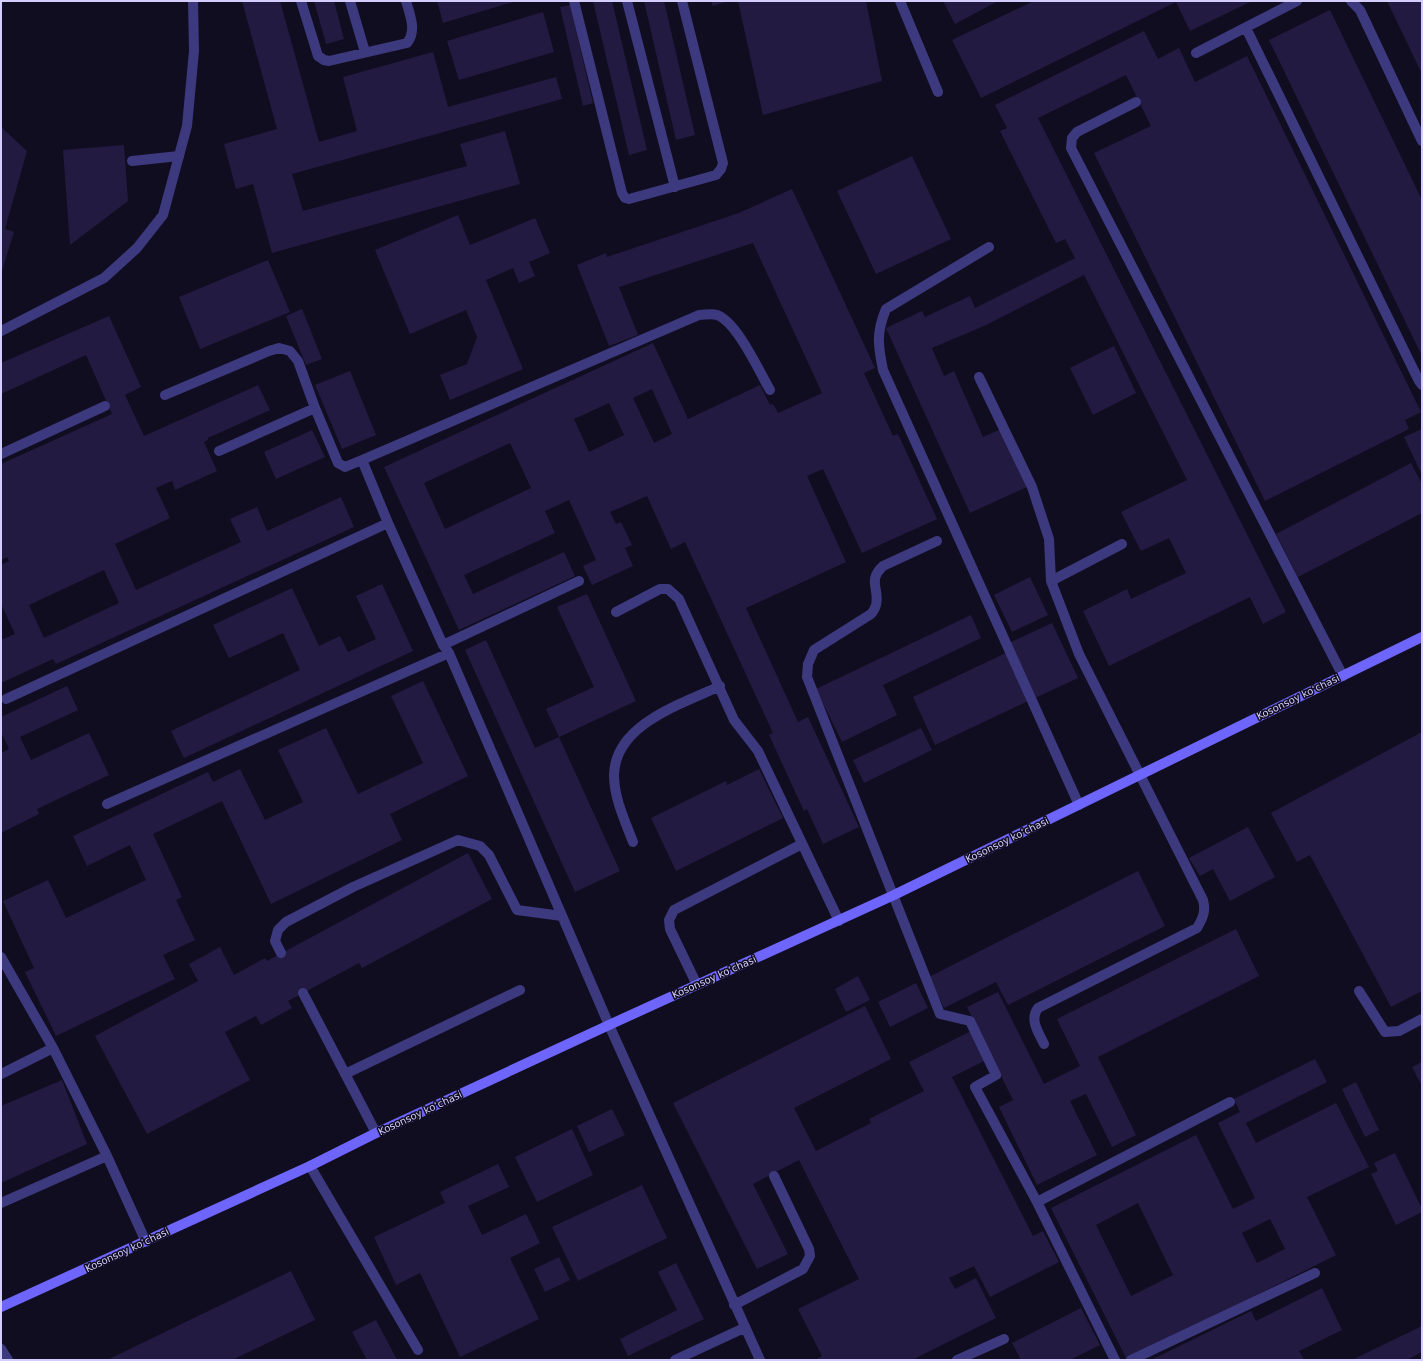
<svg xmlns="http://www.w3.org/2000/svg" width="1423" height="1361" font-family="'DejaVu Sans',sans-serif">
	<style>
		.building { fill: #231a41; fill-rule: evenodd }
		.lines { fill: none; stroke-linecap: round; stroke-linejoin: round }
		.lane { stroke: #3d397f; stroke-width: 10 }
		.street { stroke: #3d397f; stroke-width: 10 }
		.secondary { stroke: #6e66fc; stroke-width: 10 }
		.labels { text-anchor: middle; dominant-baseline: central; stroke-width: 3; stroke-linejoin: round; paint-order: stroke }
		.street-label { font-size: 10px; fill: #d4cefe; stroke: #110d20 }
	</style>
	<rect width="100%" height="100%" fill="#110d20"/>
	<path class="building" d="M242,1H280L319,142L357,131L343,77L433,52L448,107L556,77L562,99L292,174L303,211L467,166L460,144L505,131L520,184L272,253L253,184L236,189L224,144L277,129Z
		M314,1H334L344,39L326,44Z
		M437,1H516L443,23Z
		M593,1H612L647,150L629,155Z
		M644,1H664L695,135L676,140Z
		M711,1H729L713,6Z
		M738,1H866L882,81L763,115Z
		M943,1H998L955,24Z
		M1034,1H1252L1190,31L1176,2L981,98L952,40Z
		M1387,1H1422V74Z
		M570,5L593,103L583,106L560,7Z
		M1330,10L1422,200V356L1269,40Z
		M543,12L554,52L459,80L447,41Z
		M1144,31L1158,59L1179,48L1195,82L1247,56L1421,412L1405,420L1409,429L1265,501L1094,153L1151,126L1126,75L1038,118L1286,612L1263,624L1250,597L1109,666L1083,611L1127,589L1131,599L1186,573L1169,538L1141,551L1121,512L1187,480L1084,275L984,326L932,348L944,376L954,371L983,437L1001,429L1027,487L970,513L886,328L922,311L925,317L970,296L975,308L1075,258L1065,239L1056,243L1000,131L1007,128L995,105Z
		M1,127L27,151L5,229L14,232L1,274Z
		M124,145L128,201L70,245L63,150Z
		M912,156L951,239L876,274L837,191Z
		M792,189L875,368L864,373L893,436L898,434L937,519L862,553L823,469L807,476L846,562L746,608L798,722L808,717L859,827L823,844L807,809L804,811L769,735L773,733L685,542L671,549L647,496L610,512L616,524L621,522L632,545L625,548L633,566L592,585L583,566L596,560L569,500L545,511L555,533L464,575L473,594L564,552L575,576L459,630L384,467L653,343L688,419L760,385L770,405L773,404L778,413L822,393L753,243L619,287L638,335L609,346L577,265L606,253L607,257L739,213ZM652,389L672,434L654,443L633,398ZM609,403L624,435L589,452L574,419ZM510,443L531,488L445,529L424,483Z
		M458,215L470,245L535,218L550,253L529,262L535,276L519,283L513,268L486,280L523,369L450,400L440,375L467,364L477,337L466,310L410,334L375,250Z
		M268,260L290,312L200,349L179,297Z
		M302,309L322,359L306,365L286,316Z
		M109,316L141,387L125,395L144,436L258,385L270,410L208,438V440L204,442L217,471L175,490L172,481L156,488L170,518L115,544L136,590L241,542L230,519L257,507L267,531L341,497L354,527L56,664L53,659L1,683V640L15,634L1,604V565L9,561L7,557L1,560V464L112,414L86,355L1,394V363ZM104,570L119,603L44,638L29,605Z
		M1114,346L1136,393L1093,415L1070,368Z
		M350,371L376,435L342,449L315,385Z
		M1422,429V475L1404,437Z
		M312,430L325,457L276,479L264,452Z
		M1411,463L1422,484V513L1298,577L1276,534Z
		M1030,577L1048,615L1012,632L994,595Z
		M382,584L413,651L184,758L171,731L300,670L283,633L229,658L213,625L292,588L319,646L340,636L348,652L376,639L356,596Z
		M587,594L636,701L559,737L546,709L594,687L557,607Z
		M971,615L981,638L883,685L897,715L842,742L816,689Z
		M1052,623L1078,678L1035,698L1009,643Z
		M486,640L535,748L559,737L620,871L575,892L465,650Z
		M1008,652L1030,700L935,745L913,697Z
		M423,681L468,776L390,814L402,840L271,904L222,801L153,834L182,897L176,900L195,940L163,955L175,979L56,1036L25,972L34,968L3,901L48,880L66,918L146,880L130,845L87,866L73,836L208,772L213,782L240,769L265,820L303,802L278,750L326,728L358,794L423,763L391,696Z
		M67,686L78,710L20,737L31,760L89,733L109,775L37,809L39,814L1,833V753L9,749L1,732V717Z
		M921,728L932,750L864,783L853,760Z
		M1422,732V991L1391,1007L1310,855L1297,862L1271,813Z
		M759,769L783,818L676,871L651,818L726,781L727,785Z
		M1248,827L1275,877L1230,901L1213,869L1200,876L1189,858Z
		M468,853L492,899L362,968L359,963L288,1001L292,1008L261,1025L256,1016L225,1032L250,1080L147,1134L95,1036L198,981L189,964L220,947L234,975L265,958L267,961Z
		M1138,871L1165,926L1008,1005L996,982L944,1008L929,977Z
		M1236,929L1259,976L1098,1057L1136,1135L1112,1147L1086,1094L1070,1101L1097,1155L1037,1185L999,1107L1013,1100L967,1007L998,992L1044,1084L1080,1066L1057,1019Z
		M858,976L870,1000L846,1012L835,989Z
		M916,983L928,1008L890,1027L878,1002Z
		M865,1006L891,1059L794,1108L816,1151L871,1123L869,1119L924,1091L909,1062L971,1031L986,1060L952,1077L1033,1236L1043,1231L1059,1262L990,1297L974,1266L949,1278L955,1289L976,1278L996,1318L912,1360H815L822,1356L798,1309L859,1279L799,1160L753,1184L788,1254L757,1269L673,1103Z
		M1315,1059L1327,1082L1246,1123L1256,1143L1336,1103L1369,1167L1307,1197L1336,1255L1127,1360L1051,1208L1196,1135L1233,1209L1255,1198L1218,1123L1240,1112L1234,1099ZM1138,1203L1173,1275L1131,1296L1096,1225ZM1270,1219L1285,1249L1257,1263L1242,1233Z
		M1422,1062V1086L1412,1067Z
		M62,1080L87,1144L1,1183V1106Z
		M1356,1082L1379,1130L1365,1137L1342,1089Z
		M612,1109L625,1135L589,1152L577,1126Z
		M572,1129L593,1175L537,1202L515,1157Z
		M1395,1153L1422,1209V1212L1396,1225L1371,1174L1378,1171L1374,1163Z
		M498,1164L509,1187L468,1206L482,1235L526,1214L540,1243L510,1258L539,1319L460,1357L420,1273L396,1285L374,1237L445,1203L440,1192Z
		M642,1185L667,1238L578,1281L552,1227Z
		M559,1257L570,1280L545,1292L534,1269Z
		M676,1263L704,1319L628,1356L620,1339L677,1310L658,1272Z
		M291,1271L315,1320L232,1360H107Z
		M1322,1288L1342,1330L1299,1351L1304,1360H1151L1251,1311L1256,1321Z
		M1081,1308L1100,1345L1070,1360H1021L1012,1343Z
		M376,1320L397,1360H367L352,1332Z
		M1422,1326V1352L1407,1360H1357L1356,1358Z"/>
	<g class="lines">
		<path class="lane" d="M301,1L318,56L324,60L329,61L407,43C417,31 410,15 406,1
			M350,1L365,52
			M574,1L622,193L625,198L629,199L716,175L721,169L723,163L682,1
			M627,1L675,187
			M900,1L938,92
			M1351,1L1360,10L1422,141
			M1246,28L1419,381L1422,385
			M1196,53L1297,1
			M1136,102L1077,132L1072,138L1071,148L1343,676
			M132,161L179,156
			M989,247L886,309C876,333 878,345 883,370L1079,805
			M979,377L1032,487L1049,539L1051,581L1079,654L1203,900C1206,911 1203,918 1197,928L1038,1008C1029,1020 1039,1033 1044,1044
			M165,395L269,351L279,348L290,351L298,361L315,408L338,463L345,467L362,460L388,523L443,645L449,653L609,1025L760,1360
			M219,451L315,408
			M1,454L105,406
			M362,460L699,315C705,315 711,313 717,315C737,322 759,371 770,390
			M937,541L883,566C867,581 880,589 876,605C875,608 873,612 871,614L814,650L808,664L807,677L940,1014L970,1021L996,1075L975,1087L1037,1202L1115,1360
			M1051,581L1122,544
			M616,612L660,589H668L679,599L734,720L758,751L839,921
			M443,645L579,581
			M6,699L388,523
			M107,804L449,653
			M633,842C625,821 614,798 614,775C615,724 682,704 720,686
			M281,953L275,941L278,930L286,922L353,887L458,840L480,846L489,855L517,910L562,916
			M1,957L53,1048L107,1156L146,1242
			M697,985L670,929L669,920L674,910L802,844
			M1359,991L1385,1032L1399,1031L1422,1019
			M303,993L376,1133
			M1,1074L53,1048
			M345,1074L520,990
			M310,1166L418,1350
			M1037,1202L1230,1102
			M1,1203L107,1156
			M734,1305L803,1269L810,1256L809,1249L774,1176
			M1,1349L8,1360
			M675,1360L744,1328
			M957,1360L1004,1339
			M1131,1360L1315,1273"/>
		<path class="street" d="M1,331L104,278L137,248L163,215L187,126L194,51L193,1"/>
		<path class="secondary" d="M1,1307L310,1166L376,1133L609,1025L894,895L1422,637"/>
	</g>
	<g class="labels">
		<g class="street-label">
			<text transform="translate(1298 697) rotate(-26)">Kosonsoy koʻchasi</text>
			<text transform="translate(1007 840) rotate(-26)">Kosonsoy koʻchasi</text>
			<text transform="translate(714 977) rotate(-24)">Kosonsoy koʻchasi</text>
			<text transform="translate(420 1113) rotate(-25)">Kosonsoy koʻchasi</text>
			<text transform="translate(127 1250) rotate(-25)">Kosonsoy koʻchasi</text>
		</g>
	</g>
	<rect width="1423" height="1361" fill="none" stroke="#d4cefe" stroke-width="4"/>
</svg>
